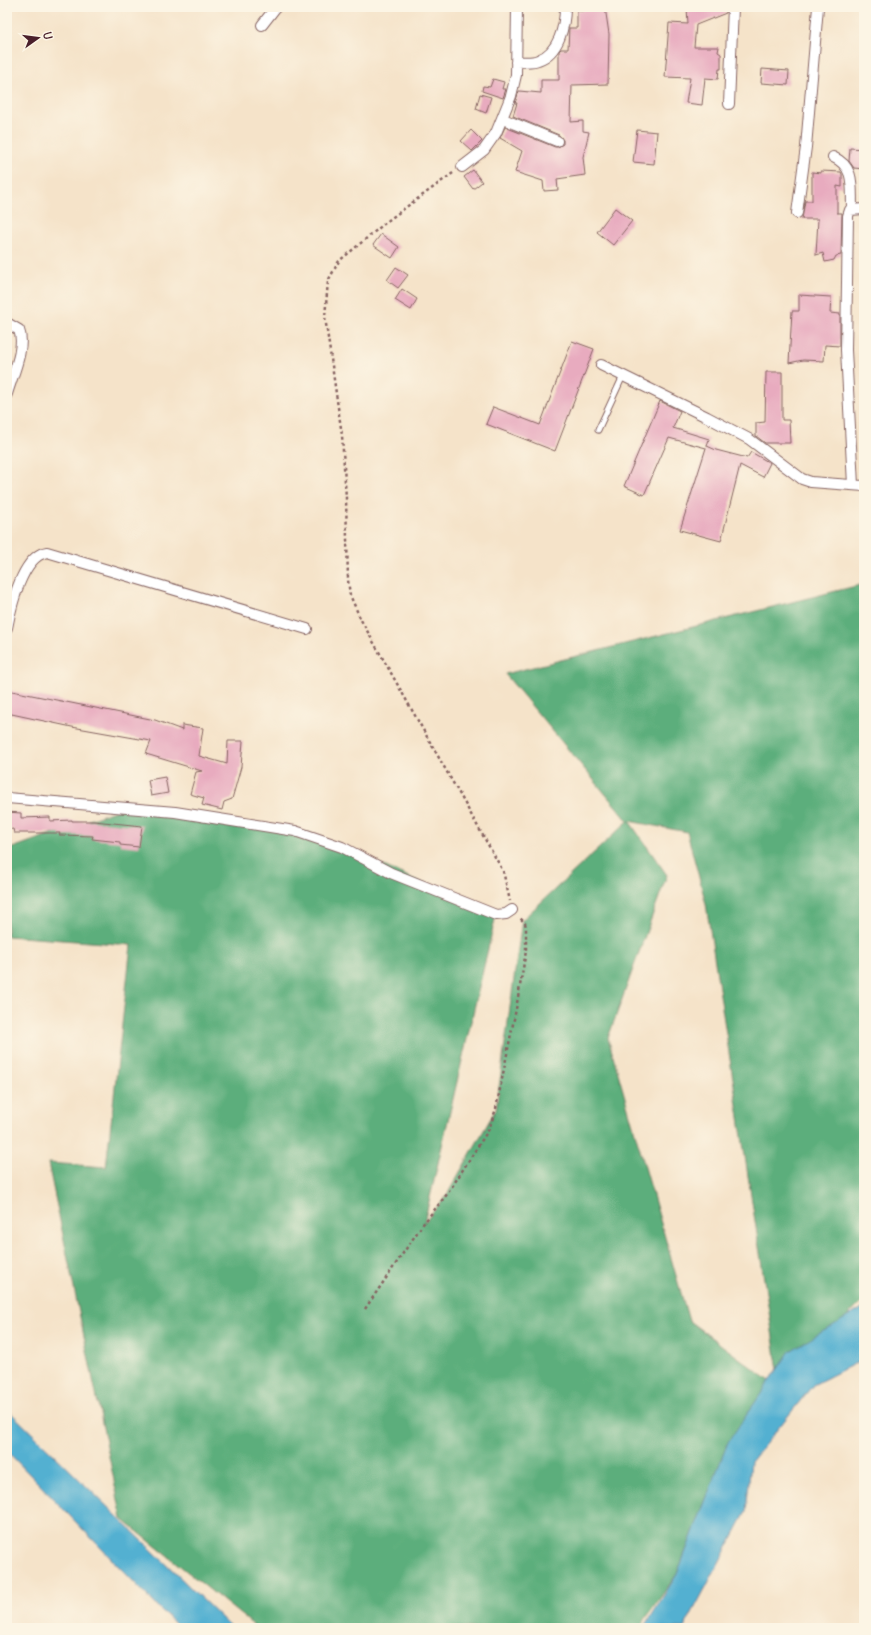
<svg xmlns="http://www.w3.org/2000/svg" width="871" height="1635" font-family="Delius,sans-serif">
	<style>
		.forest { fill: #5cae7b; stroke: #536653 }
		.water { fill: #53b0d1; stroke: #4e687e }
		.building { fill: #e8abbf }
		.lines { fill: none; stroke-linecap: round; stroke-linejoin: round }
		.lane-casing { stroke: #866462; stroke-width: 7 }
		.street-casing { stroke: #866462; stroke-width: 12 }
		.path { stroke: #866462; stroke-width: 2.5; stroke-dasharray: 3 3; stroke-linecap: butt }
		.lane { stroke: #fff; stroke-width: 5 }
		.street { stroke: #fff; stroke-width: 10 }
	</style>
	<rect width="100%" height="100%" fill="#fcf5e5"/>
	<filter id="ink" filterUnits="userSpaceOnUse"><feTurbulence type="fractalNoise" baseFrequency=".025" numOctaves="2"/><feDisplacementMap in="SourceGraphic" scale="8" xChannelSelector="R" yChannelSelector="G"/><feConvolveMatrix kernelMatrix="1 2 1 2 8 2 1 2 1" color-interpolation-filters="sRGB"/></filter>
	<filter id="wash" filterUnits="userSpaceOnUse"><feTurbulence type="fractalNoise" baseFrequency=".012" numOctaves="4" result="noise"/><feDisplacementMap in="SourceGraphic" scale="16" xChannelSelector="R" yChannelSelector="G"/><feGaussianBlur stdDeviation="0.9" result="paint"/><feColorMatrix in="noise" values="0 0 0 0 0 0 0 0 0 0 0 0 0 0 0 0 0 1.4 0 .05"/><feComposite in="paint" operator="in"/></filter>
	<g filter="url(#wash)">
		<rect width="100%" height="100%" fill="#f5e3c9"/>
		<path class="forest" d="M864,584V1300L780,1383L706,904L687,832L629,821L667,875L608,1038L689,1321L770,1381L720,1464L677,1574L639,1628H257L122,1519L48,1163L106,1167L131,945L7,936V850L125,807L317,837L496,915L424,1223L448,1193L496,1109L522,920L628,821L505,674Z"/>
		<path class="water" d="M864,1307V1359L813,1385L751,1462L746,1512L684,1628H644L677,1574L728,1442L790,1351Z
			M7,1409L232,1628H180L162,1611L7,1451Z"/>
		<g id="blocks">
			<path class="building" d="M583,7H605L609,34L608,84L572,85L571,122L583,121V131L589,132L583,157L585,175L557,179L558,190L544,191L543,181L515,172L522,151L500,138L505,127L555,147H558L563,144V140L559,135L513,116L517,103H515L519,91L541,93V80H559V51L561,49H568L569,28H577V11H583Z
				M687,7H726V13L696,25L694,47H719L718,52L721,54V69H719L718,79L705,78L702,105L686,103L690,78L665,77L669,23L688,24Z
				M762,69L789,71L788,85L761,83Z
				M493,79L504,82L502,89H506L503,98L482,91L483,86L490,87Z
				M480,94L491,97L486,113L476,109Z
				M471,130L482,141L472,151L461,141Z
				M637,130L657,132L654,164L633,162Z
				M850,148L864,149V169L854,168L849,161Z
				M473,170L482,182L473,189L464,177Z
				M821,171L841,172L842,174V187L837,186V213H842L841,255L836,256L834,260L825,262L823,253L816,255L818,219H802L805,201H812V172L821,173Z
				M615,208L632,221L613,245L597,232Z
				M381,234L399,247L392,258L373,245Z
				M396,267L408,275L398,288L387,280Z
				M402,289L417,299L411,310L395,300Z
				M799,295L831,297L830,313L840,314V346L825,345L824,361L803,360L789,363L792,311H799Z
				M572,341L594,349L555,451L486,424L493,407L540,425Z
				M766,372H782V420H789L790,443H765L756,436V423L765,422Z
				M660,401L680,411L673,428L709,439L707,446L716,450L747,458L751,452L770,463L763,477L740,465L721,541L680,530L706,448L669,438L644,495L624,486Z
				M7,690L155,720L182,730V725L203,728L199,756L227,764L228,741H243L241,767L232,799L224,802L222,810L202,805L204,798L190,794L196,772L202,771L146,754L151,741L72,727L7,713Z
				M165,777L168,793L151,796L148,780Z
				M7,812L21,813V818L50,817V821L72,820V821H94L142,826L139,847L120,845V842L92,839L93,836L59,835L60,833H14L13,829L7,830Z"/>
		</g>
	</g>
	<g filter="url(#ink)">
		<use href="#blocks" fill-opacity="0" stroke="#866462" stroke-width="1"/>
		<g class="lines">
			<defs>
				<path id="lane" d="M598,430L623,376"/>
				<path id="street" d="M262,25L276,7
					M516,62C523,61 532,63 538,60C559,53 565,26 565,7
					M729,104L733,7
					M503,119L557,141
					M833,157C856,167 851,188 852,209
					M462,167L484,150L496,133L511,96L516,75L517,7
					M797,213L806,147L818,7
					M7,323L19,330C26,347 12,376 7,394
					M601,365L707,417L749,439L802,479L811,482L864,486
					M853,485L846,350L848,216L850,210L864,209
					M7,628C11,607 22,556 47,552L307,629
					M7,798L175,812L295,831L342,847L391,873L496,915L506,914L512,910"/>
			</defs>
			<use href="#lane" class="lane-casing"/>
			<use href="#street" class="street-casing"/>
			<path class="path" d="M453,173L390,219L339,261L328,281L325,317L342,435L346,498L348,580L350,595L361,620L503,871L510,901
				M365,1309L423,1224L448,1193L489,1129L496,1109L516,1009L526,951V927L525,923L519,917"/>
			<use href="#lane" class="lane"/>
			<use href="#street" class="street"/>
		</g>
	</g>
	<rect width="871" height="1635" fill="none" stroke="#fcf5e5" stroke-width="24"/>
	<g transform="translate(38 38) rotate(76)" stroke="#fcf5e5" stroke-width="3" paint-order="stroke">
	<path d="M0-3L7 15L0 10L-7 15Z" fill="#4a1f2b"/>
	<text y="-6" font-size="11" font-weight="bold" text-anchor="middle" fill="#4a1f2b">U</text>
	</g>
</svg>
